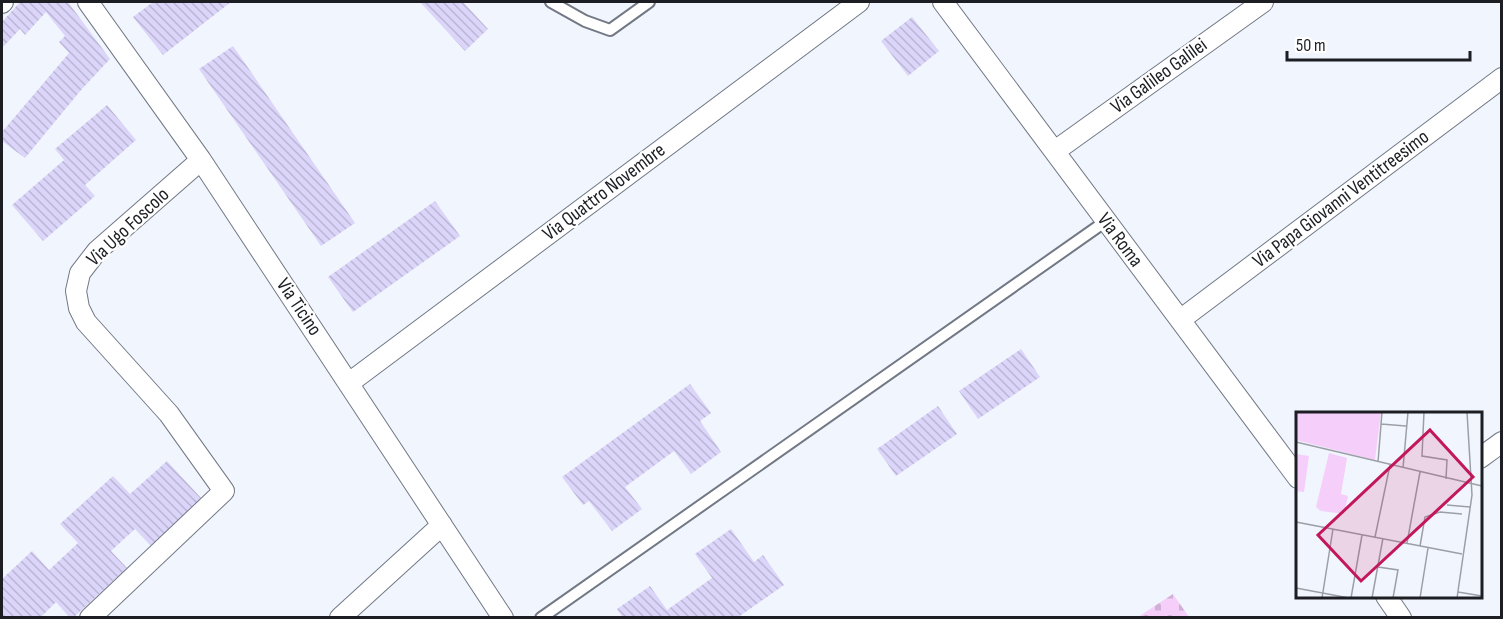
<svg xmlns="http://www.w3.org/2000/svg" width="1503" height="619" font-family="'Sofia Sans Condensed',sans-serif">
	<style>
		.cemetery { fill: url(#cemetery-stones) }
		.building { fill: url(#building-back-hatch) }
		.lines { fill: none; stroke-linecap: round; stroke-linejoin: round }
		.lane-casing { stroke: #727985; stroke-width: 14 }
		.street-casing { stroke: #727985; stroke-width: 22 }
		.lane { stroke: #fff; stroke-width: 10 }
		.street { stroke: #fff; stroke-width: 20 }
		.labels { text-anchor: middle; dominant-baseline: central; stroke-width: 4.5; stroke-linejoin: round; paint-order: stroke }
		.street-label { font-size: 20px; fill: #1c1e23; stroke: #fff }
		.inset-road { fill: none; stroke: #9c9fa6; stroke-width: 1.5 }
		.view { fill: #c2185b; fill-opacity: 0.15; stroke: #c2185b; stroke-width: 3 }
		.inset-edge { fill: none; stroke: #1c1e23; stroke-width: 3 }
	</style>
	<defs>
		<pattern id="cemetery-stones" width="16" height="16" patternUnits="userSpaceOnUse" patternTransform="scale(1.5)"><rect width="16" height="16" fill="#f5cef9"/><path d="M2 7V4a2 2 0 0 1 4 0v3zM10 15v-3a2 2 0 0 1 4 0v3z" fill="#d1b0d5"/></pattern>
		<pattern id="building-back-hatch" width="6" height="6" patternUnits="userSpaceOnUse" patternTransform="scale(1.5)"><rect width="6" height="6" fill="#dbd5f9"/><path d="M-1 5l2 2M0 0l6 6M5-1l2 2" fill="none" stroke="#bbb6d5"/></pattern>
	</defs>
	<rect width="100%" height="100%" fill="#f1f5fe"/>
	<path class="cemetery" d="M1173,594L1189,617H1138Z"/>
	<path class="building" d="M20,2H68L110,59L81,90L25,158L2,141V132L69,53L59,42L65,36L46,12L25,35L20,29L2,48V22Z
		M153,2H231L163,55L133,17Z
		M420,2H463L488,29L465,51Z
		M912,17L939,51L908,76L881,41Z
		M233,46L355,223L321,246L199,69Z
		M107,105L136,140L85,185L95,196L43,241L12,205L64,160L55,149Z
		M435,201L460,236L353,312L328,277Z
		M1021,349L1040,377L978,419L959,391Z
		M690,384L711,413L700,421L721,452L691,474L674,451L625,487L642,509L612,531L589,501L583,505L562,477Z
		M938,406L957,434L896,476L877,449Z
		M167,461L202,499L151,546L135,529L111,551L127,568L73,618H70L56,602L40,618H2V579L32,551L49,570L78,543L60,524L113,476L130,494Z
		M731,529L754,562L763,555L784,585L737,618H623L617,609L650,586L667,610L712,578L695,554Z"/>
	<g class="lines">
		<defs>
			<path id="lane" d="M551,2L585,21L610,30L649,2
				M541,618L1106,221"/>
			<path id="street" d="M88,2L201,160L503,618
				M943,2L1298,478
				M2,3L3,2
				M1055,151L1263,2
				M1180,320L1502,78
				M349,383L859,2
				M1480,458L1502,442
				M1386,596L1401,618
				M90,618L224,491L169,414L86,322L79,308L76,291L80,273L97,251L201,160
				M340,618L442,525"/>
		</defs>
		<use href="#lane" class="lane-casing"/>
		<use href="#street" class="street-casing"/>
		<use href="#lane" class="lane"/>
		<use href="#street" class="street"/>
	</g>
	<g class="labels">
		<g class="street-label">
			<text transform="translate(1159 76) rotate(-36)">Via Galileo Galilei</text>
			<text transform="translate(604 192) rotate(-37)">Via Quattro Novembre</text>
			<text transform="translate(1341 199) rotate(-37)">Via Papa Giovanni Ventitreesimo</text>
			<text transform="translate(128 227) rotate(-43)">Via Ugo Foscolo</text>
			<text transform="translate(1120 240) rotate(53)">Via Roma</text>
			<text transform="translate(299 307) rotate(56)">Via Ticino</text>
		</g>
	</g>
	<g transform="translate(1296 412)">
		<rect width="186" height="186" fill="#f1f5fe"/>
		<path d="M0,42L13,44L8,80L0,79Z" fill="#f5cef9"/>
		<path d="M33,41L51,46L45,82L52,84L48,102L25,99L20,95Z" fill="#f5cef9"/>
		<path d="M0,0H85L79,48L0,28Z" fill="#f5cef9"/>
		<path class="inset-road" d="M128,0L126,44L151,48L150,67M85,12L110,14M0,30L186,74M82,50L86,0M107,56L112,0M151,93L174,95M0,110L166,142M79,125L94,53M111,131L124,60M124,134L129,105L144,100L166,102M82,155L102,158L97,186M0,176L53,186M162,180L186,184M26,186L37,117M55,186L66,123M76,186L87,126M124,186L132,136M161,186L176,83L171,0"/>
		<path class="view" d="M134,18L177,65L65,169L22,123Z"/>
		<rect width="186" height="186" class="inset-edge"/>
	</g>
	<rect width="1503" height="619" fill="none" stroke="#1c1e23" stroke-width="6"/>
	<path d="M1287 51v9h183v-9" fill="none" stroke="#1c1e23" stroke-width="3"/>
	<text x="1296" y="51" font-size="18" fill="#1c1e23" stroke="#ffffff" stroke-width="4.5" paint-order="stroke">50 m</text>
</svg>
